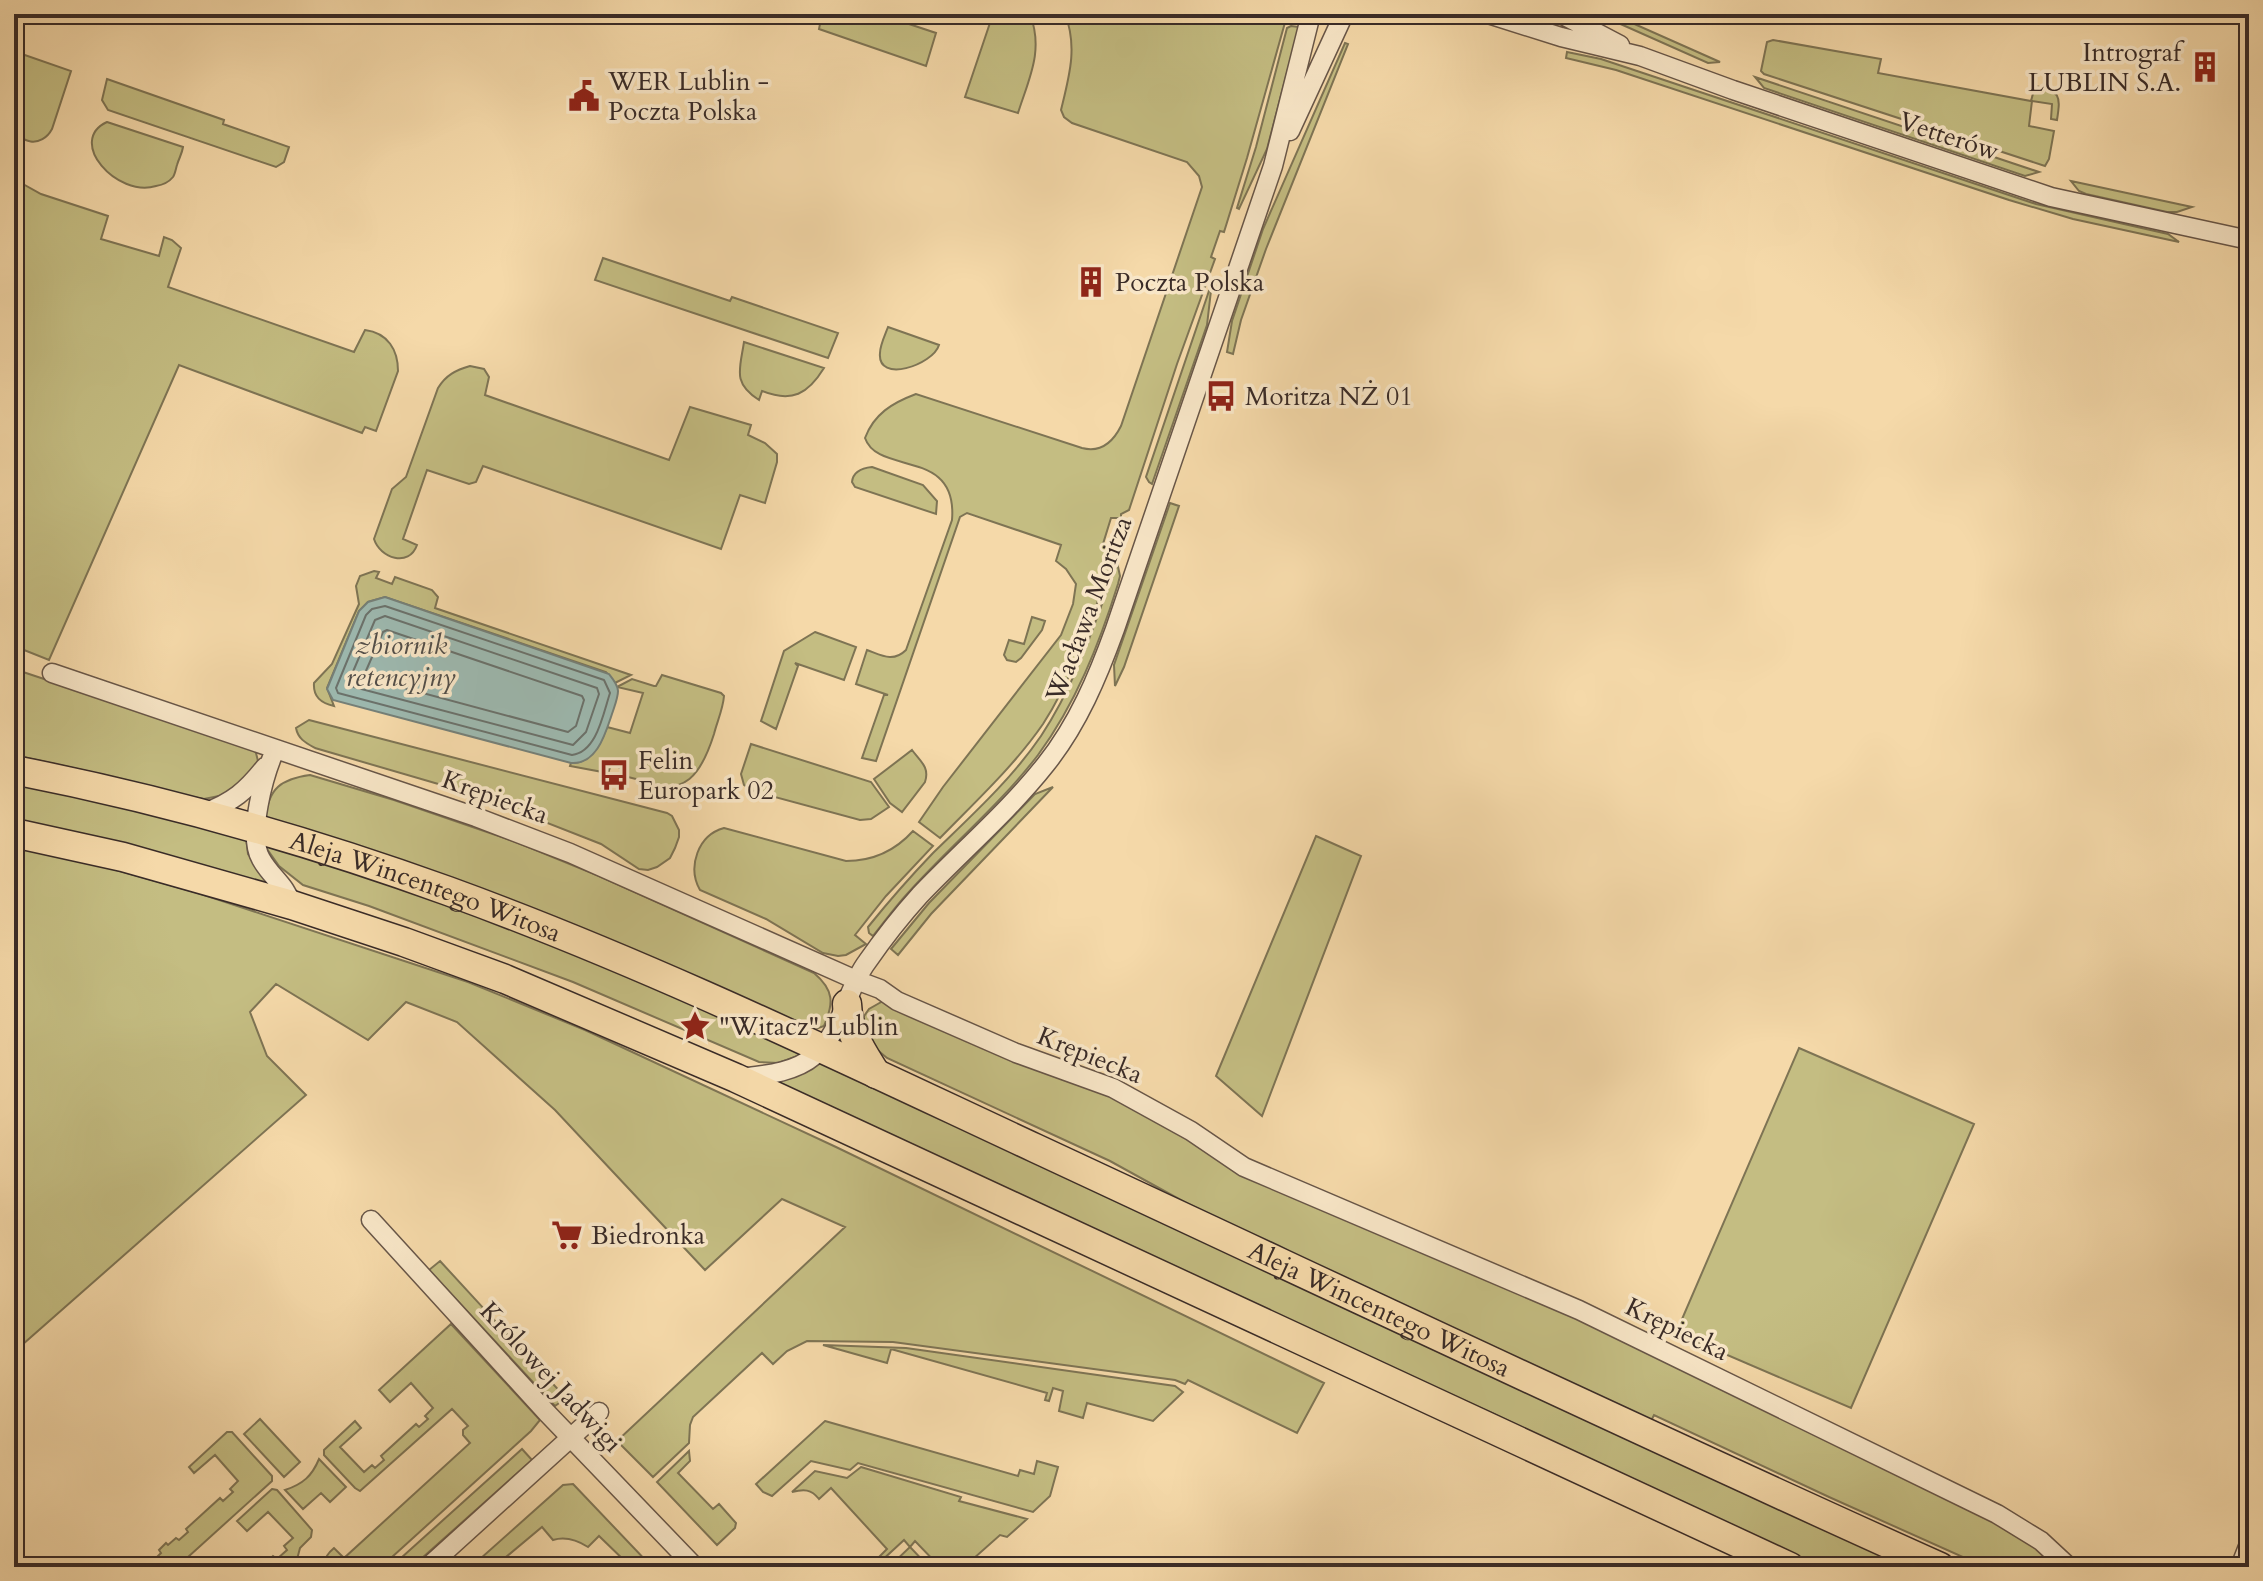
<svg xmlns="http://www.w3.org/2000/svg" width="2263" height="1581" font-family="Cardo,serif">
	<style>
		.green { fill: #c4bd82; stroke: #7e7454; stroke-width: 2 }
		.water { fill: #9db9b0; stroke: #758079; stroke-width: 2 }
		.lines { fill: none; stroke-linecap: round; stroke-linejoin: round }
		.shore { stroke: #6b726c; stroke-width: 2 }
		.minor-casing { stroke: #685648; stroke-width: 21 }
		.primary-casing { stroke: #392b27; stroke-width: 31 }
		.minor { stroke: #f8e6c7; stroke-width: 18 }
		.primary { stroke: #f5d9a9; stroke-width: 28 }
		.labels { text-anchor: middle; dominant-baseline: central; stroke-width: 7; stroke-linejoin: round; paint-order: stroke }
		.poi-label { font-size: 26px; fill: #392b27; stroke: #f8e6c7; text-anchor: start }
		.street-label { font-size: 26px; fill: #392b27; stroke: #f8e6c7 }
		.water-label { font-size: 28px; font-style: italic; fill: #524e49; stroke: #f8e6c7 }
	</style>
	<rect width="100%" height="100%" fill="#f5d9a9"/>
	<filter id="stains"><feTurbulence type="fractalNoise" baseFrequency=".0025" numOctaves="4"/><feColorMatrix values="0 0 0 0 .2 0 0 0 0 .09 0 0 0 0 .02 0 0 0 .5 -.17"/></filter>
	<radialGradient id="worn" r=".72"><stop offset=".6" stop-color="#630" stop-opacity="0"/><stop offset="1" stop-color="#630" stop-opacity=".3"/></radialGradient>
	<path class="green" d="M789,14H879L936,33L926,66L819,29L820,24Z
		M993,14H1030C1044,51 1029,78 1018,113L965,97Z
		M1065,14H1285L1286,19L1247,158L1224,232L1220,231L1211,257L1215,259L1177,364L1129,510L1121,514V518H1111L1103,544L1110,550L1108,558L1110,566C1091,620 1074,676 1043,724C1014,766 976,801 940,838L919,822L943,787L1061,635L1073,604L1076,584L1066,569L1056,561L1061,545L967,513L960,517L876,761L862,758L884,695H888L856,684L867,650C881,655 893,663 906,650L952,520C958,447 878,476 865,438C874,414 892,403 916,394L1082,448C1101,453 1113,442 1121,426L1202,187L1199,176L1187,162L1072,123L1064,117L1061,110C1069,77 1078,47 1065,14Z
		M1598,14H1612L1720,62L1708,63Z
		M1291,26L1299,27L1267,149L1239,209L1237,208L1256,147L1287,28Z
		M1773,40L1881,59L1878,73L2031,101L2035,86C2060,91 2061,95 2057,120L2051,119L2052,104L2032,101L2029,126L2054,131L2049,159L2045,166L1764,74L1761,71L1767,42Z
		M1345,43L1348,44L1266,249L1241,320L1233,354L1227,352L1232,321L1263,229Z
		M1567,52L1601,59L2036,204L2168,234L2179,242L2073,219L2009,200L1616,70L1566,58Z
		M19,53L71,71L52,129C42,148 18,145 14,124C11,107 13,69 19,53Z
		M1755,77L2039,172L2025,176L1764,88Z
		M107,79L224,120L223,124L289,147L284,162L276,167L108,110L102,100Z
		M107,122L183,147C182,154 179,158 177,165C176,168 175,174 173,177C169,182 162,185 156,186C117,198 66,141 107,122Z
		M14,179L41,194L108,216L101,239L159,256L164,237L172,240L181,248L168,287L354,352L365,330C388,333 398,350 398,371L376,431L365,427L362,433L179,365L49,660L14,646Z
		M2071,181L2192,207L2177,212H2167L2086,194L2079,191Z
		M603,258L730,301L732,297L838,333L828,358L595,280Z
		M1212,282L1207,325L1152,484L1149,482L1146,477Z
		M888,327L939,345C933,365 877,384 880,353C880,345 885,335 888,327Z
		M744,342L824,368C808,394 792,403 762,391L759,400C732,383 740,369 744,342Z
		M470,366L484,369L489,377L485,395L669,460L690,407L751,425L748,435L765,443L777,454V462L765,503L740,495L721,549L483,466L476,482L469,484L427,470L403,539L417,545C409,568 380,558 374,539L392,489L406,477L438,388C446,375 456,370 470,366Z
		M872,467L923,485L937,501L936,514L855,487L852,482C853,472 862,468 872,467Z
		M1170,503L1179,506L1124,667L1115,686L1114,665Z
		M1117,562L1120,576L1118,584C1099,645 1076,703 1038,755C1000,805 950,846 908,893C896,906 885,921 873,936L869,933L868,927C889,901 910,877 933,853C971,816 1011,780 1041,736C1077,682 1095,622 1117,562Z
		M374,571L379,572L376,578L392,584L395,577L432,590L438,597L435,608L631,675L615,683L606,672L385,597L368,602L359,611L327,688L334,706C321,703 313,697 314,683L332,664L359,604L356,586L360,576Z
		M1032,617L1045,621L1042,630L1021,658L1016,662L1007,660L1004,655L1009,640L1024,644Z
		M815,632L856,647L844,680L795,663L798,666L776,729L761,721L784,651Z
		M14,669L252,748L256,753L258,761L248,778L224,795L204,799L158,791L91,772L14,755Z
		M662,675L721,693L724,696C723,709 717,722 714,734C701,775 686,796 640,785V780L624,776L625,769L611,765L608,773L570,766L571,763C591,764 601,744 607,727L630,733L643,693L617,687L632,679L654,686H656Z
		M309,720L667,813L672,816L679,830V837L675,848L670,858L657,867L648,870L639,869L601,844L476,795L315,748C306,743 298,739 296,728Z
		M751,744L871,782L889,807L871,819L860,820L753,791L744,785L741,774Z
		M912,750C920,761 930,767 925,782L902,812L890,803L874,779Z
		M310,775L394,800L516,842L599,876L814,973C834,990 834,1003 824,1026L813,1030L265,818C269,788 281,779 310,775Z
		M14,779L246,836L248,854L275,888L14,820Z
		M1053,787L931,914L898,955L891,949L929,903L1035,794Z
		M724,828L846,861C874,861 895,851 913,831L933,846L886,896L855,935L866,944L846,955L838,956L823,953L766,919L700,890C687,867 698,835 724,828Z
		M1316,836L1361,856L1262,1116L1216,1076Z
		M265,841L510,925L806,1053L778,1063L759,1062L573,982L369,906L303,885L279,866L267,849Z
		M14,847L88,862L198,893L468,982L585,1030L836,1147L1324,1383L1297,1433L1188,1380L1185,1384L1175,1380L893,1342L807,1341L787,1351L773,1364L762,1353L693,1417L690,1425L689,1443L653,1477L617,1441L845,1227L782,1199L705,1270L555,1110L457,1022L406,1002L368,1040L276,984L250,1012L267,1056L306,1095L14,1352Z
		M883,1001L1103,1091L2010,1526L2065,1567H1985L1829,1497L1654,1415L1650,1423L1188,1204L1110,1161L887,1058L869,1043L862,1019L869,1009Z
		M1799,1048L1974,1124L1851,1408L1676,1333Z
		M823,1060L1909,1567H1815L1494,1414L1207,1285L768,1082C790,1081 804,1073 823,1060Z
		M440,1261L566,1398L555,1406L429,1270Z
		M451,1324L540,1420L531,1431L381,1567H346L342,1563L338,1567H325C323,1559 328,1553 334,1548L344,1558L470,1443L463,1435V1430L468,1426L452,1409L360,1491L355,1488L324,1455V1450L355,1421L361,1428L340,1447L364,1472L372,1465L375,1468L384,1460L381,1456L416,1424L419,1427L428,1419L425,1416L433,1408L411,1383L390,1402L379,1390Z
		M823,1345L906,1348L1175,1386L1183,1392L1153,1421L1087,1403L1083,1418L1059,1411L1063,1391L1053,1388L1049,1401L1045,1400L1047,1393L891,1349L887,1363Z
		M260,1419L300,1462L284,1477L244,1434Z
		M825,1421L1018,1476L1020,1470L1034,1474L1037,1461L1058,1467L1050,1496L1033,1512L858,1463L850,1470L811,1461L772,1496L763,1492L756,1484Z
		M227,1432H232L272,1476V1481L177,1567H139L149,1558L153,1561L161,1553L159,1550L166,1543L168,1545L176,1538L179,1540L188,1532L186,1529L220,1498L223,1501L233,1492L230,1489L238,1481L215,1455L194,1473L189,1467Z
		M522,1449L532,1460L412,1567H391Z
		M689,1451L690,1461L678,1473L713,1509L719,1504L736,1523L735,1528L717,1545L657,1482Z
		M319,1459L346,1487L330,1502L321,1493L303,1509L285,1490C303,1484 312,1476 319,1459Z
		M861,1467L961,1497L959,1501L1027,1519L1007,1537L1000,1535L964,1567H940L915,1541L910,1547L929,1567H889L910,1547L904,1540L879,1563L876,1560L887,1549L831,1488L819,1499C811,1489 804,1489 792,1492L815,1471L847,1478Z
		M573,1484L652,1567H631L599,1536L588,1547C577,1540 566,1536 553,1540L542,1527L494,1567H471L563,1485Z
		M272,1489L277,1490L312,1530L311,1537L300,1548L295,1567H261L273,1556L277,1559L287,1550L284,1546L293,1538L268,1512L247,1531L237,1521Z"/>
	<path class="water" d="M385,597L609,674C613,679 618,685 618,691C618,697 615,705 613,711C606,731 598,765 571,763L333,700L327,689L359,611L368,602Z"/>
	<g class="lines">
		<path class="shore" d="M385,606L604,680L610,693C603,714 597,752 572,755L338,693L336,688L366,615L372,609Z
			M385,616L597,688L599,694L586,732L573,745L350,686L349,681L375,620Z
			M387,630L582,696L584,700L576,726L568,732L367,678L365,673L383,632Z"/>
		<defs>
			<path id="minor" d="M1488,14L1561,37L1640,56L1733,90L2051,197L2249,240
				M1561,14L1620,45
				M1290,131L1344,14
				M52,673L476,817L570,853L856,980L880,989L897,1001L1016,1053L1113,1088L1191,1131L1244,1167L1579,1310L1997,1514L2041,1541L2069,1567
				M275,750C264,775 247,835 261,859C271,877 286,885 292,905
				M204,813C233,802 246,791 265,767
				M739,1078C764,1075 794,1073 814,1056C842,1032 846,990 867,962C883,939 901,916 920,895C962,851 1009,811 1046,764C1078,724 1098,676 1115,629L1273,166L1311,14
				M371,1220L547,1413L695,1567
				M428,1567L599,1412
				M2240,1567L2249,1544"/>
			<g id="primary">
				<path id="s1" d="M14,770C162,799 307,840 448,891C649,964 842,1058 1035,1148C1336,1288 1637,1431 1940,1567"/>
				<path d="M14,833L123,857L292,905L404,942L505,979L736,1078L1790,1567"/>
				<path d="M847,1004C848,1032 862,1051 876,1074"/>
			</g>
		</defs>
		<use href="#minor" class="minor-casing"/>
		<use href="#primary" class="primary-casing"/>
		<use href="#minor" class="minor"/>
		<use href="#primary" class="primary"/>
	</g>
	<defs>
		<symbol id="building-bare" viewBox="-9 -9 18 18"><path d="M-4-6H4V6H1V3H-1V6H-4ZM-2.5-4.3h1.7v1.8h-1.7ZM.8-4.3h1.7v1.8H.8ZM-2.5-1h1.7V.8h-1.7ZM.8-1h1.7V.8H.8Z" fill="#8f2418" stroke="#f8e6c7" stroke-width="2.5" paint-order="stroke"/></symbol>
		<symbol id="civic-bare" viewBox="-9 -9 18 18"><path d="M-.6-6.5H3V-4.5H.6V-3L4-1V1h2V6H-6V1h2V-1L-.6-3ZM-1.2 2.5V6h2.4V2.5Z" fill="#8f2418" stroke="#f8e6c7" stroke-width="2.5" paint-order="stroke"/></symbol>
		<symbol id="bus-bare" viewBox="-9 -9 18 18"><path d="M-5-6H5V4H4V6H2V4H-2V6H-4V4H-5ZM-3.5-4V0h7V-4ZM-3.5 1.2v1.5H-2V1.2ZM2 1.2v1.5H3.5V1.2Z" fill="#8f2418" stroke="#f8e6c7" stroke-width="2.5" paint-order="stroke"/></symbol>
		<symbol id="sight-bare" viewBox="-9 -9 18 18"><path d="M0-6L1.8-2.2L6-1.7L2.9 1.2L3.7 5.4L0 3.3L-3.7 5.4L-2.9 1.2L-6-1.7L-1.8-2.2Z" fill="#8f2418" stroke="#f8e6c7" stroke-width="2.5" paint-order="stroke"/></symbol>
		<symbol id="supermarket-bare" viewBox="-9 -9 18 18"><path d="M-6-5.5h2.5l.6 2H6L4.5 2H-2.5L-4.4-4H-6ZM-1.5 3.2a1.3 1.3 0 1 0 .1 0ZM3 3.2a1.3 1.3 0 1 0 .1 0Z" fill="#8f2418" stroke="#f8e6c7" stroke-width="2.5" paint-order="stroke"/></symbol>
	</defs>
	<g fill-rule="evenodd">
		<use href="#building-bare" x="2183" y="45" width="44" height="44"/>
		<use href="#civic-bare" x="562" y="74" width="44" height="44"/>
		<use href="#building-bare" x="1069" y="260" width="44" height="44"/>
		<use href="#bus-bare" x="1199" y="374" width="44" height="44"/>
		<use href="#bus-bare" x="592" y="753" width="44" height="44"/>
		<use href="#sight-bare" x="673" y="1004" width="44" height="44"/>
		<use href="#supermarket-bare" x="545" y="1213" width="44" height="44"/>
	</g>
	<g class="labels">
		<g class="poi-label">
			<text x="2181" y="52" text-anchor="end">Intrograf<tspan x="2181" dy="30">LUBLIN S.A.</tspan></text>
			<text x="608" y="81">WER Lublin -<tspan x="608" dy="30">Poczta Polska</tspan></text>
			<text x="1115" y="282">Poczta Polska</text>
			<text x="1245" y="396">Moritza NŻ 01</text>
			<text x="638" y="760">Felin<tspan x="638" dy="30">Europark 02</tspan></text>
			<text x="719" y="1026">"Witacz" Lublin</text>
			<text x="591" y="1235">Biedronka</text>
		</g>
		<g class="street-label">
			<text transform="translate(1949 136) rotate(18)">Vetterów</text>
			<text transform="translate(1089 609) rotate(-69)">Wacława Moritza</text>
			<text transform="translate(495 797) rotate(20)">Krępiecka</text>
			<text stroke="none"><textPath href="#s1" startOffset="428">Aleja Wincentego Witosa</textPath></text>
			<text transform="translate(1090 1055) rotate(22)">Krępiecka</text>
			<text stroke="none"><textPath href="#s1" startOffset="1472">Aleja Wincentego Witosa</textPath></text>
			<text transform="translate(1677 1329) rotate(26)">Krępiecka</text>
			<text transform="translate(551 1377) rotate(47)">Królowej Jadwigi</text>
		</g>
		<g class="water-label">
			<text x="401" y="645">zbiornik<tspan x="401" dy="32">retencyjny</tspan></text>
		</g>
	</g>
	<rect width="2263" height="1581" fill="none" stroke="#f5d9a9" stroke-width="48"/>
	<rect x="16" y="16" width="2231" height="1549" fill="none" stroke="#392b27" stroke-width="4"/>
	<rect x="24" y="24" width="2215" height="1533" fill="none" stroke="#392b27" stroke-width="2"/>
	<rect width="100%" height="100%" filter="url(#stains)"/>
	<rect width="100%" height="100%" fill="url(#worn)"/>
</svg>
